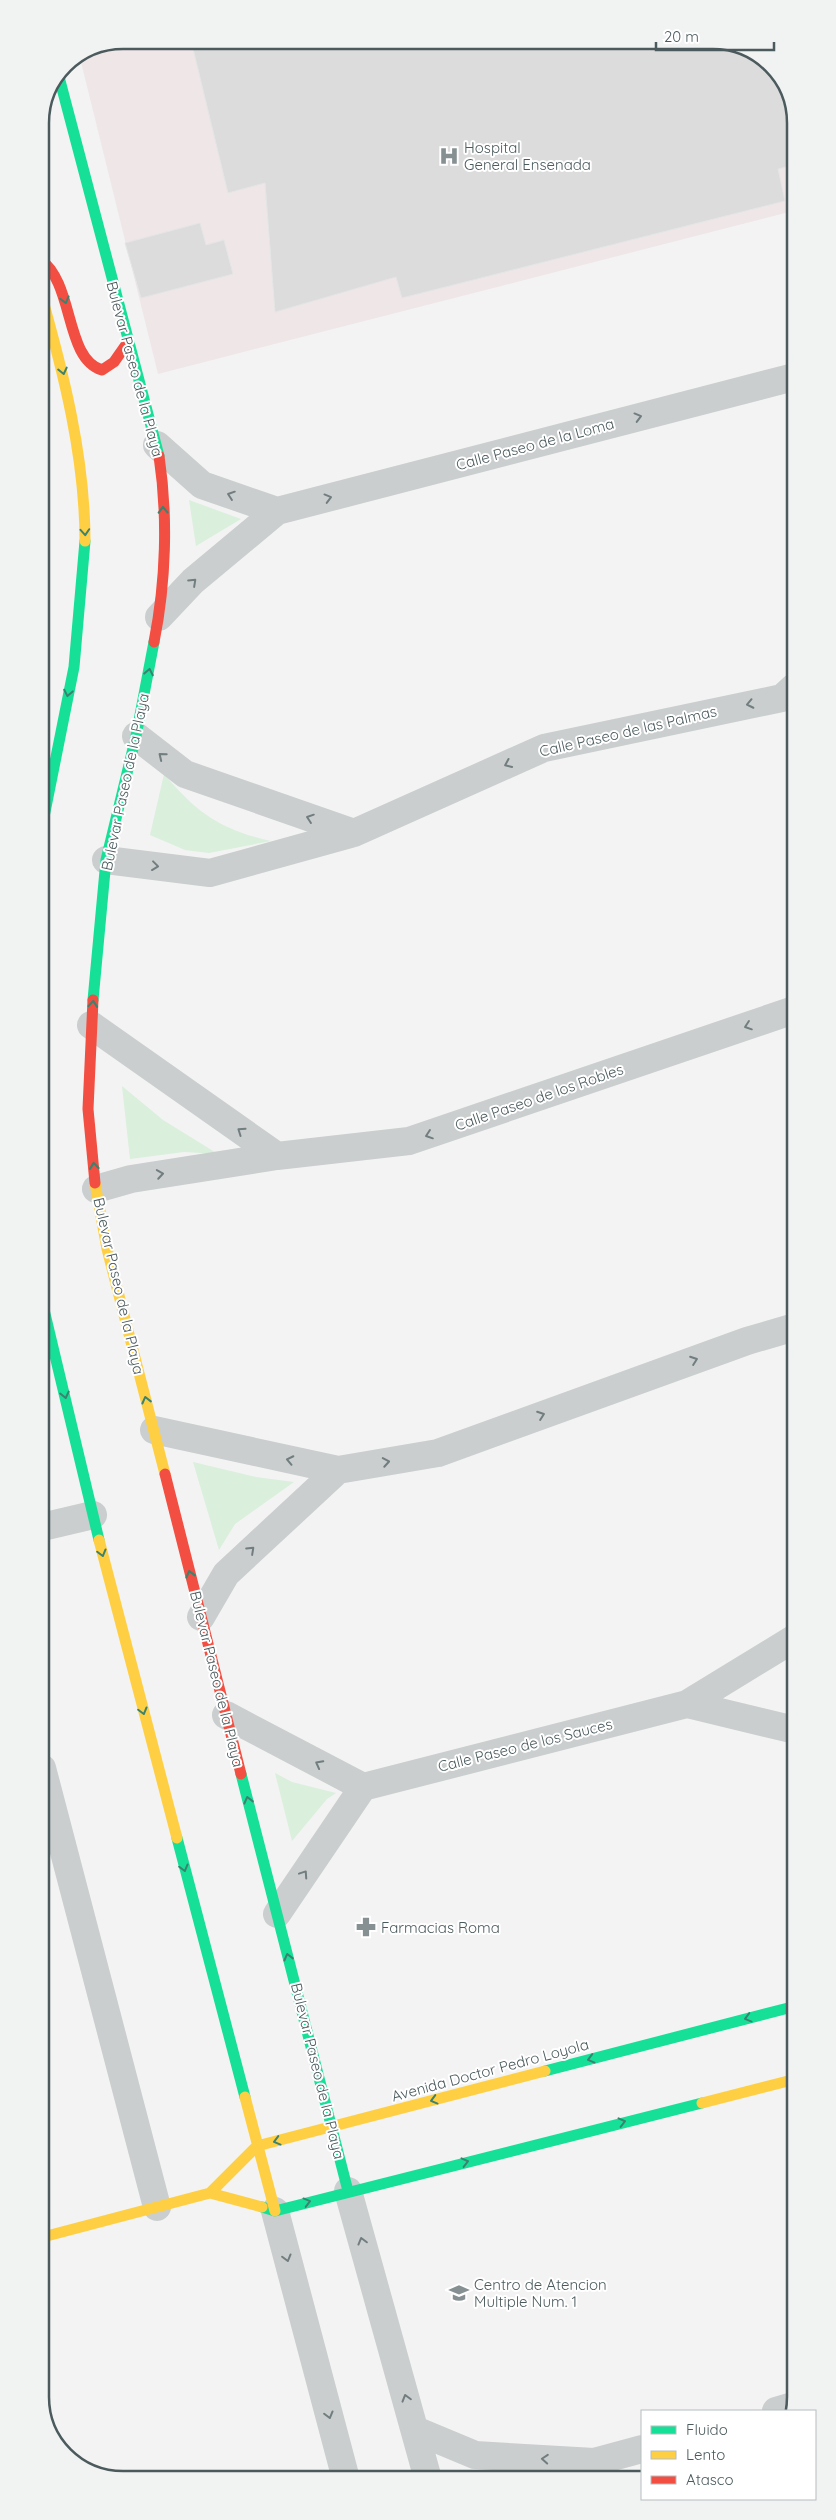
<svg xmlns="http://www.w3.org/2000/svg" width="836" height="2520" font-family="Quicksand,sans-serif">
	<style>
		.medical { fill: #efe6e8 }
		.green { fill: #daefdc }
		.building { fill: #dcdcdd; stroke: #e4e5e5 }
		.lines { fill: none; stroke-linecap: round; stroke-linejoin: round }
		.street { stroke: #cacece; stroke-width: 28 }
		.fast { stroke: #16e098; stroke-width: 11 }
		.slow { stroke: #ffcf43; stroke-width: 11 }
		.jam { stroke: #f24e42; stroke-width: 11 }
		.oneway { stroke: #3b826f }
		.oneway2 { stroke: #717d7f }
		.labels { text-anchor: middle; dominant-baseline: central; stroke-width: 4; stroke-linejoin: round; paint-order: stroke }
		.poi-label { font-size: 15px; fill: #4b5a5d; stroke: #fff; text-anchor: start }
		.street-label { font-size: 15px; fill: #4b5a5d; stroke: #fff }
		.rim { fill: none; stroke: #4b5a5d; stroke-width: 2.5 }
	</style>
	<rect width="100%" height="100%" fill="#f3f3f3"/>
	<path class="medical" d="M123,40H719L768,60L793,101V211L158,374L80,58Z"/>
	<path class="green" d="M189,500L241,519L196,546Z
		M794,727V800L787,734Z
		M164,774C197,813 221,830 271,841L209,853L185,850L150,835Z
		M122,1086L163,1120L218,1154L184,1152L130,1159Z
		M193,1462L256,1477L294,1482L235,1524L219,1550Z
		M275,1773L292,1782L336,1793L327,1799L292,1841Z"/>
	<path class="building" d="M191,40H719L768,60L793,101V165L778,169L785,201L402,298L396,277L275,312L265,183L228,193Z
		M200,223L206,245L224,240L233,274L141,298L125,243Z"/>
	<g class="lines">
		<path class="street" d="M157,445L202,485L277,511
			M159,617L193,581L277,511L794,377
			M136,736L185,774L354,833L544,748L782,698L794,687
			M106,860L210,873L354,833
			M91,1025L277,1156L409,1141L794,1010
			M96,1189L131,1179L277,1156
			M154,1430L338,1470L438,1453L747,1341L795,1327
			M42,1527L93,1515
			M201,1617L226,1574L338,1470
			M687,1704L795,1730
			M226,1715L363,1787
			M42,1768L157,2207
			M277,1914L363,1787L687,1704L795,1638
			M348,2191L428,2479
			M275,2211L346,2479
			M776,2411L793,2406
			M415,2430L475,2455L594,2462L642,2449"/>
		<path class="fast" d="M59,77L159,456
			M41,832L74,667L85,541
			M93,1000L106,860L136,736L154,642
			M41,1297L99,1540
			M241,1774L348,2191
			M177,1838L245,2097
			M545,2071L796,2006
			M262,2207L275,2211L702,2103"/>
		<path class="slow" d="M40,290C63,371 85,456 85,541
			M95,1183L107,1249L165,1474
			M99,1540L177,1838
			M245,2097L275,2211
			M702,2103L796,2079
			M210,2193L257,2146L545,2071
			M43,2237L210,2193L262,2207"/>
		<path class="jam" d="M40,259C75,284 64,358 102,370L114,362L128,342
			M154,642C166,582 168,516 159,456
			M93,1000L88,1109L95,1183
			M165,1474L241,1774"/>
	</g>
	<defs><path id="oneway-chevron" d="M-2-3.5L2.5 0L-2 3.5" fill="none" stroke-width="1.6" stroke-linecap="round" stroke-linejoin="round" transform="scale(1.25)"/></defs>
	<g class="oneway">
		<use href="#oneway-chevron" transform="translate(65 300) rotate(75)"/>
		<use href="#oneway-chevron" transform="translate(63 371) rotate(77)"/>
		<use href="#oneway-chevron" transform="translate(163 510) rotate(-91)"/>
		<use href="#oneway-chevron" transform="translate(85 532) rotate(86)"/>
		<use href="#oneway-chevron" transform="translate(149 672) rotate(-79)"/>
		<use href="#oneway-chevron" transform="translate(68 693) rotate(101)"/>
		<use href="#oneway-chevron" transform="translate(93 1004) rotate(-85)"/>
		<use href="#oneway-chevron" transform="translate(94 1166) rotate(-96)"/>
		<use href="#oneway-chevron" transform="translate(65 1395) rotate(77)"/>
		<use href="#oneway-chevron" transform="translate(146 1400) rotate(-104)"/>
		<use href="#oneway-chevron" transform="translate(102 1553) rotate(75)"/>
		<use href="#oneway-chevron" transform="translate(190 1574) rotate(-104)"/>
		<use href="#oneway-chevron" transform="translate(143 1711) rotate(75)"/>
		<use href="#oneway-chevron" transform="translate(248 1800) rotate(-104)"/>
		<use href="#oneway-chevron" transform="translate(184 1868) rotate(75)"/>
		<use href="#oneway-chevron" transform="translate(288 1957) rotate(-104)"/>
		<use href="#oneway-chevron" transform="translate(748 2018) rotate(165)"/>
		<use href="#oneway-chevron" transform="translate(591 2059) rotate(165)"/>
		<use href="#oneway-chevron" transform="translate(434 2100) rotate(165)"/>
		<use href="#oneway-chevron" transform="translate(622 2122) rotate(-14)"/>
		<use href="#oneway-chevron" transform="translate(277 2141) rotate(165)"/>
		<use href="#oneway-chevron" transform="translate(465 2162) rotate(-14)"/>
		<use href="#oneway-chevron" transform="translate(307 2202) rotate(-15)"/>
	</g>
	<g class="oneway2">
		<use href="#oneway-chevron" transform="translate(638 417) rotate(-15)"/>
		<use href="#oneway-chevron" transform="translate(231 495) rotate(-161)"/>
		<use href="#oneway-chevron" transform="translate(328 498) rotate(-15)"/>
		<use href="#oneway-chevron" transform="translate(193 582) rotate(-43)"/>
		<use href="#oneway-chevron" transform="translate(750 704) rotate(168)"/>
		<use href="#oneway-chevron" transform="translate(162 756) rotate(-141)"/>
		<use href="#oneway-chevron" transform="translate(508 764) rotate(156)"/>
		<use href="#oneway-chevron" transform="translate(310 818) rotate(-161)"/>
		<use href="#oneway-chevron" transform="translate(155 866) rotate(7)"/>
		<use href="#oneway-chevron" transform="translate(748 1026) rotate(161)"/>
		<use href="#oneway-chevron" transform="translate(241 1131) rotate(-145)"/>
		<use href="#oneway-chevron" transform="translate(429 1135) rotate(161)"/>
		<use href="#oneway-chevron" transform="translate(160 1174) rotate(-9)"/>
		<use href="#oneway-chevron" transform="translate(694 1360) rotate(-20)"/>
		<use href="#oneway-chevron" transform="translate(541 1415) rotate(-20)"/>
		<use href="#oneway-chevron" transform="translate(290 1460) rotate(-168)"/>
		<use href="#oneway-chevron" transform="translate(386 1462) rotate(-10)"/>
		<use href="#oneway-chevron" transform="translate(251 1550) rotate(-43)"/>
		<use href="#oneway-chevron" transform="translate(319 1764) rotate(-152)"/>
		<use href="#oneway-chevron" transform="translate(304 1874) rotate(-56)"/>
		<use href="#oneway-chevron" transform="translate(362 2241) rotate(-105)"/>
		<use href="#oneway-chevron" transform="translate(287 2258) rotate(75)"/>
		<use href="#oneway-chevron" transform="translate(406 2398) rotate(-106)"/>
		<use href="#oneway-chevron" transform="translate(329 2415) rotate(75)"/>
		<use href="#oneway-chevron" transform="translate(545 2459) rotate(-176)"/>
	</g>
	<defs>
		<symbol id="hospital-bare" viewBox="-9 -9 18 18"><path d="M-5-5h3v3.5h4V-5h3V5h-3V1.5h-4V5h-3Z" fill="#869092" stroke="#fff" stroke-width="2.5" paint-order="stroke"/></symbol>
		<symbol id="pharmacy-bare" viewBox="-9 -9 18 18"><path d="M-2-6h4v4h4v4h-4v4h-4v-4h-4v-4h4Z" fill="#869092" stroke="#fff" stroke-width="2.5" paint-order="stroke"/></symbol>
		<symbol id="school-bare" viewBox="-9 -9 18 18"><path d="M0-5L7-2L0 1L-7-2ZM-4 1L0 2.5L4 1V4Q0 6-4 4Z" fill="#869092" stroke="#fff" stroke-width="2.5" paint-order="stroke"/></symbol>
	</defs>
	<g fill-rule="evenodd">
		<use href="#hospital-bare" x="435" y="142" width="28" height="28"/>
		<use href="#pharmacy-bare" x="352" y="1913" width="28" height="28"/>
		<use href="#school-bare" x="445" y="2279" width="28" height="28"/>
	</g>
	<g class="labels">
		<g class="poi-label">
			<text x="464" y="147">Hospital<tspan x="464" dy="17">General Ensenada</tspan></text>
			<text x="381" y="1927">Farmacias Roma</text>
			<text x="474" y="2284">Centro de Atencion<tspan x="474" dy="17">Multiple Num. 1</tspan></text>
		</g>
		<g class="street-label">
			<text transform="translate(135 369) rotate(75)">Bulevar Paseo de la Playa</text>
			<text transform="translate(535 444) rotate(-15)">Calle Paseo de la Loma</text>
			<text transform="translate(628 731) rotate(-13)">Calle Paseo de las Palmas</text>
			<text transform="translate(125 782) rotate(-78)">Bulevar Paseo de la Playa</text>
			<text transform="translate(539 1097) rotate(-19)">Calle Paseo de los Robles</text>
			<text transform="translate(119 1286) rotate(77)">Bulevar Paseo de la Playa</text>
			<text transform="translate(217 1679) rotate(76)">Bulevar Paseo de la Playa</text>
			<text transform="translate(525 1745) rotate(-14)">Calle Paseo de los Sauces</text>
			<text transform="translate(490 2070) rotate(-15)">Avenida Doctor Pedro Loyola</text>
			<text transform="translate(318 2071) rotate(76)">Bulevar Paseo de la Playa</text>
		</g>
	</g>
	<path d="M0 0H836V2520H0ZM123 49H713A74 74 0 0 1 787 123V2397A74 74 0 0 1 713 2471H123A74 74 0 0 1 49 2397V123A74 74 0 0 1 123 49Z" fill="#f1f2f2" fill-rule="evenodd"/>
	<path class="rim" d="M123 49H713A74 74 0 0 1 787 123V2397A74 74 0 0 1 713 2471H123A74 74 0 0 1 49 2397V123A74 74 0 0 1 123 49Z"/>
	<rect x="641" y="2410" width="175" height="90" fill="#ffffff" stroke="#b7bdbe"/>
	<rect x="651" y="2426" width="25" height="8" fill="#16e098" stroke="#b7bdbe"/>
	<text x="686" y="2435" font-size="15" fill="#4b5a5d">Fluido</text>
	<rect x="651" y="2451" width="25" height="8" fill="#ffcf43" stroke="#b7bdbe"/>
	<text x="686" y="2460" font-size="15" fill="#4b5a5d">Lento</text>
	<rect x="651" y="2476" width="25" height="8" fill="#f24e42" stroke="#b7bdbe"/>
	<text x="686" y="2485" font-size="15" fill="#4b5a5d">Atasco</text>
	<path d="M656 42v8h118v-8" fill="none" stroke="#4b5a5d" stroke-width="2.5"/>
	<text x="664" y="42" font-size="15" fill="#4b5a5d" stroke="#ffffff" stroke-width="4" paint-order="stroke">20 m</text>
</svg>
